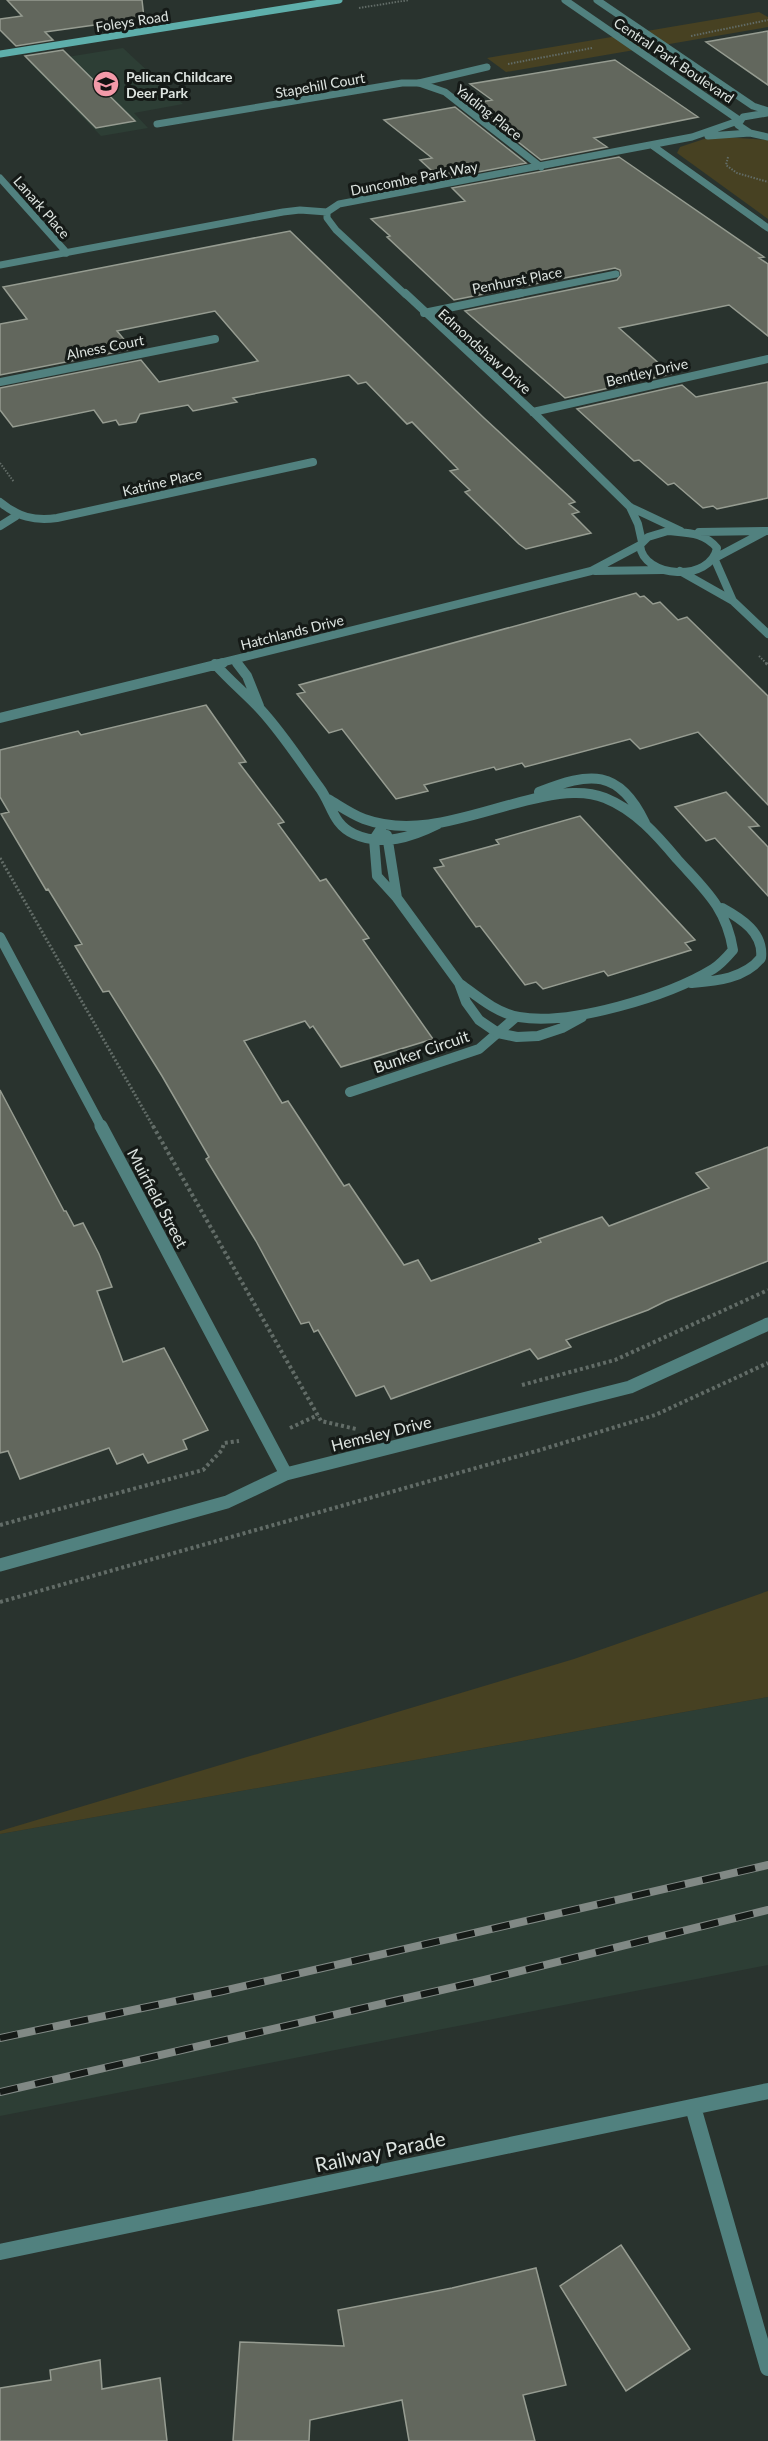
<svg xmlns="http://www.w3.org/2000/svg" width="768" height="2441" font-family="Lato,sans-serif">
	<style>
		.built { fill: #2d3e35 }
		.green { fill: #474122 }
		.building { fill: #62675d; stroke: #969c91; stroke-width: 1.5 }
		.lines { fill: none; stroke-linecap: round; stroke-linejoin: round }
		.path-far2 { stroke: #626c67; stroke-width: 2; stroke-dasharray: 1.5 1.5; stroke-linecap: butt }
		.path-far1 { stroke: #626c67; stroke-width: 3; stroke-dasharray: 2 2; stroke-linecap: butt }
		.path { stroke: #626c67; stroke-width: 4; stroke-dasharray: 3 3; stroke-linecap: butt }
		.lane-far2 { stroke: #51817f; stroke-width: 7 }
		.lane-far1 { stroke: #51817f; stroke-width: 8 }
		.lane { stroke: #51817f; stroke-width: 10 }
		.street-far4 { stroke: #51817f; stroke-width: 7 }
		.street-far3 { stroke: #51817f; stroke-width: 8 }
		.street-far2 { stroke: #51817f; stroke-width: 10 }
		.street-far1 { stroke: #51817f; stroke-width: 13 }
		.street { stroke: #51817f; stroke-width: 16 }
		.secondary { stroke: #5eafab; stroke-width: 7 }
		.rail-casing { stroke: #818985; stroke-width: 8 }
		.rail { stroke: #151a17; stroke-width: 6; stroke-dasharray: 18; stroke-linecap: butt }
		.labels { text-anchor: middle; dominant-baseline: central; stroke-width: 6; stroke-linejoin: round; paint-order: stroke }
		.far-street-label { font-size: 14px; fill: #dde4e0; stroke: #151a17 }
		.far-poi-label { font-size: 14px; font-weight: bold; fill: #dde4e0; stroke: #151a17; text-anchor: start }
		.street-label { font-size: 16px; fill: #dde4e0; stroke: #151a17 }
		.near-street-label { font-size: 20px; fill: #dde4e0; stroke: #151a17 }
	</style>
	<rect width="100%" height="100%" fill="#29332e"/>
	<path class="built" d="M123,48L183,104L134,113L148,128L101,136L30,63Z
		M768,1697V1965L0,2116V1834Z"/>
	<path class="green" d="M759,12L768,17V27L506,72L487,58Z
		M724,137L768,140V219L677,153L680,147L704,139Z
		M768,1591V1697L0,1834V1831L574,1659Z"/>
	<path class="building" d="M7,0H142L144,18L45,32L53,40L16,46L0,30V19L22,16Z
		M768,31V85L706,42Z
		M63,50L135,121L96,128L25,56Z
		M615,60L698,117L594,138L607,147L541,160L470,104L492,100L470,84Z
		M455,107L526,163L441,179L420,160L432,158L384,120Z
		M619,157L764,257L759,258L768,264V336L729,305L619,328L671,374L565,398L465,311L617,280L621,275L620,270L615,268L454,300L387,237L390,236L371,219L465,201L452,188Z
		M290,231L484,418L575,502L569,504L579,512L572,514L591,533L526,549L519,544L465,492L470,490L450,471L458,469L412,422L407,424L366,382L358,384L349,375L233,398L237,402L193,411L188,405L140,414L136,422L119,425L116,420L103,423L94,410L13,427L0,410V388L141,360L159,382L258,361L215,311L117,331L132,349L0,375V324L27,319L3,287Z
		M768,382V498L717,509L713,506L703,508L674,483L668,485L639,460L634,461L577,409L682,385L696,397Z
		M636,593L640,597L644,596L653,604L660,602L678,620L687,617L768,696V805L698,732L640,749L630,739L525,767L522,763L496,770L494,767L424,785L428,791L396,799L342,729L329,733L297,694L305,692L299,685Z
		M206,705L246,762L239,763L284,822L278,824L320,881L326,879L369,938L363,940L433,1039L341,1067L313,1026L310,1028L305,1021L244,1041L282,1103L288,1101L344,1186L349,1184L404,1265L418,1260L431,1281L541,1242L539,1239L602,1217L609,1226L709,1188L696,1173L768,1147V1261L666,1301L648,1310L566,1340L571,1347L538,1359L530,1349L391,1399L384,1386L356,1396L318,1330L314,1332L309,1322L301,1324L256,1241L206,1159L209,1157L162,1076L109,991L103,992L75,946L82,944L48,889L46,890L1,814L9,812L0,797V750L78,731L81,735Z
		M726,792L759,826L749,827L768,847V896L715,838L706,841L675,807Z
		M580,816L695,940L685,943L691,950L608,976L604,971L543,989L536,982L525,985L480,926L476,927L434,868L444,866L440,860L499,844L496,840Z
		M0,1090L64,1211H66L74,1226L83,1223L99,1254L112,1287L97,1291L123,1362L164,1348L208,1430L183,1440L187,1449L148,1463L143,1454L117,1464L109,1448L20,1479L8,1451L0,1453Z
		M621,2245L690,2349L626,2391L560,2286Z
		M536,2268L566,2385L523,2395L535,2441H409L402,2400L310,2420L309,2441H233L240,2342L344,2346L338,2310L452,2288Z
		M100,2360L102,2389L160,2378L167,2441H0V2388L51,2380L50,2370Z"/>
	<g class="lines">
		<path class="path-far2" d="M359,8L409,0
			M691,36L768,20
			M508,64L592,48
			M728,157L726,165L737,173L768,182
			M0,463L14,482
			M759,656L767,664"/>
		<path class="path-far1" d="M766,663L768,665
			M0,858L154,1128"/>
		<path class="path" d="M153,1126L321,1421L356,1429
			M522,1385L615,1360L768,1290
			M290,1428L318,1415
			M0,1525L203,1470L222,1450L224,1443L239,1441
			M0,1602L540,1450L655,1415L768,1363"/>
		<path class="lane-far2" d="M419,83L487,67"/>
		<path class="lane-far1" d="M0,526L16,516"/>
		<path class="lane" d="M350,1092L479,1049L516,1017"/>
		<path class="street-far4" d="M565,0L739,120
			M597,0L753,106L768,111
			M767,113L743,117L738,125L750,133L768,137
			M157,124L402,83H419L445,92L541,167
			M708,136L750,133
			M653,146L768,228
			M0,178L67,253
			M327,212V218L336,230L406,295
			M0,265L283,212L300,210L327,212L339,204L692,137L738,121
			M513,295L616,274"/>
		<path class="street-far3" d="M405,293L533,412L630,507L681,531
			M424,313L521,293
			M0,382L215,339
			M533,412L768,359
			M0,502C18,517 34,521 57,518L313,462
			M630,507L638,524L642,542
			M668,531C687,533 704,532 717,548C711,582 643,579 640,545L648,537Z
			M699,532L768,531
			M717,557L764,532
			M715,560L733,601
			M595,571L662,570
			M680,571L733,601L768,634
			M235,660L238,664
			M216,664L591,571L640,545"/>
		<path class="street-far2" d="M237,663L247,676L259,706
			M215,664C229,680 246,694 261,710C283,734 300,761 319,787C332,804 332,824 354,834C382,847 412,837 438,824
			M0,718L223,663
			M539,792C590,772 619,768 645,823
			M328,799C340,806 351,814 364,819C422,840 485,808 542,797C562,793 585,790 605,798C635,810 657,835 677,859C705,890 726,907 733,950C727,957 721,964 713,969C669,996 570,1026 519,1017C496,1013 477,996 459,983
			M384,824L374,839L377,876L397,898L459,983L466,1002L479,1020L498,1033L517,1037L538,1036L562,1028L582,1017
			M387,835L397,898
			M0,937L102,1128
			M691,983C716,981 744,979 761,958C764,933 742,919 722,908"/>
		<path class="street-far1" d="M101,1126L286,1474
			M0,1565L227,1502L286,1474L630,1387L768,1324"/>
		<path class="street" d="M693,2107L768,2368
			M0,2252L768,2091"/>
		<path class="secondary" d="M0,54L339,0"/>
		<defs>
			<path id="rail" d="M0,2038L223,1991L768,1865
				M0,2092L472,1983L768,1910"/>
		</defs>
		<use href="#rail" class="rail-casing"/>
		<use href="#rail" class="rail"/>
	</g>
	<defs>
		<symbol id="school-disc" viewBox="-11 -11 22 22"><circle r="9.5" fill="#f39aa9" stroke="#151a17"/><path d="M0-5L7-2L0 1L-7-2ZM-4 1L0 2.5L4 1V4Q0 6-4 4Z" fill="#111"/></symbol>
	</defs>
	<g fill-rule="evenodd">
		<use href="#school-disc" x="91" y="69" width="30" height="30"/>
	</g>
	<g class="labels">
		<g class="far-street-label">
			<text transform="translate(132 21) rotate(-9)">Foleys Road</text>
			<text transform="translate(674 60) rotate(34)">Central Park Boulevard</text>
			<text transform="translate(320 85) rotate(-10)">Stapehill Court</text>
			<text transform="translate(489 112) rotate(38)">Yalding Place</text>
			<text transform="translate(414 178) rotate(-11)">Duncombe Park Way</text>
			<text transform="translate(42 207) rotate(49)">Lanark Place</text>
			<text transform="translate(517 280) rotate(-11)">Penhurst Place</text>
			<text transform="translate(105 347) rotate(-11)">Alness Court</text>
			<text transform="translate(485 351) rotate(42)">Edmondshaw Drive</text>
			<text transform="translate(647 372) rotate(-13)">Bentley Drive</text>
			<text transform="translate(162 482) rotate(-13)">Katrine Place</text>
			<text transform="translate(292 632) rotate(-14)">Hatchlands Drive</text>
		</g>
		<g class="far-poi-label">
			<text x="126" y="76">Pelican Childcare<tspan x="126" dy="16">Deer Park</tspan></text>
		</g>
		<g class="street-label">
			<text transform="translate(421 1051) rotate(-19)">Bunker Circuit</text>
			<text transform="translate(158 1198) rotate(62)">Muirfield Street</text>
			<text transform="translate(381 1433) rotate(-14)">Hemsley Drive</text>
		</g>
		<g class="near-street-label">
			<text transform="translate(380 2151) rotate(-12)">Railway Parade</text>
		</g>
	</g>
</svg>
